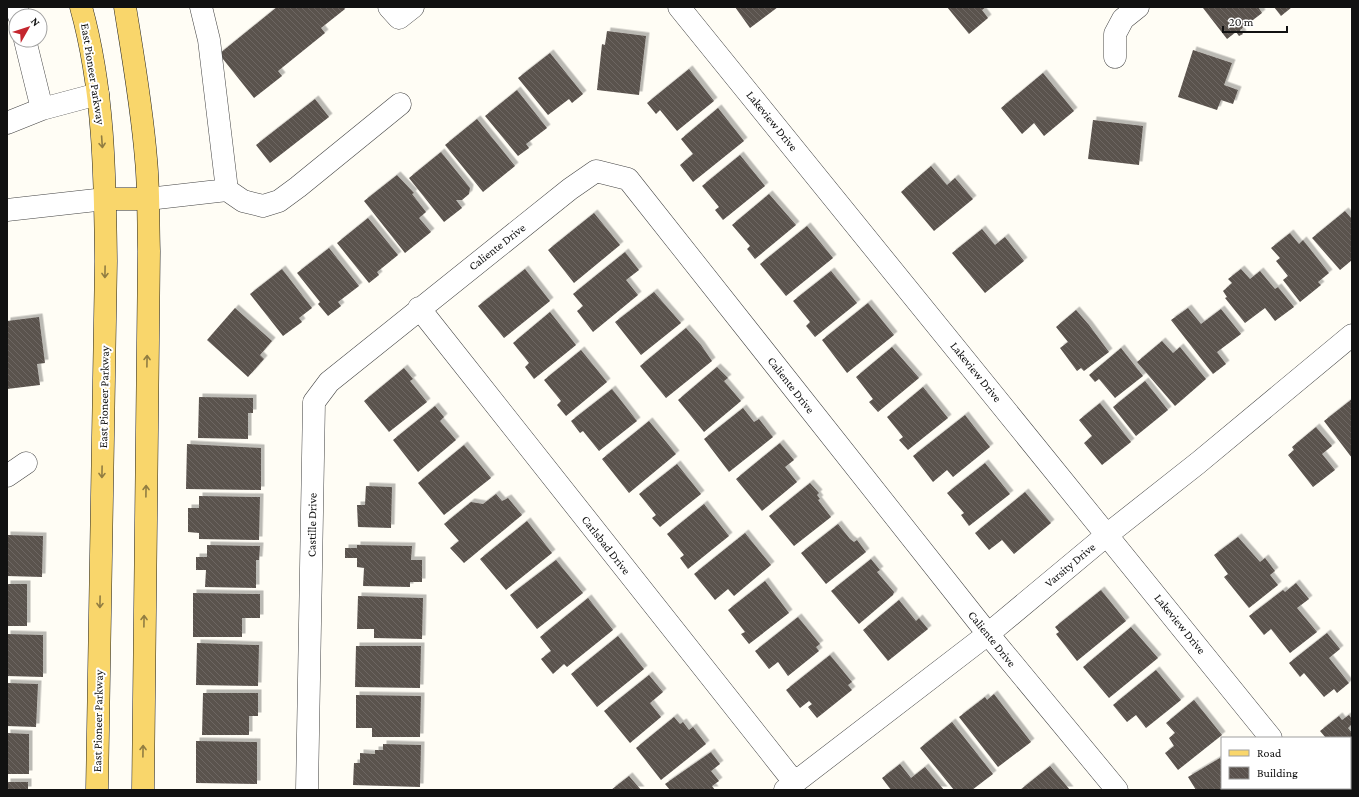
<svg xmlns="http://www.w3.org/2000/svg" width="1359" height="797" font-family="'Crimson Pro',serif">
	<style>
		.building { fill: url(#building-back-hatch); filter: url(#shadow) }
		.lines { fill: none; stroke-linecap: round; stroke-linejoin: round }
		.minor-casing { stroke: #444; stroke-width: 23 }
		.major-casing { stroke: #222; stroke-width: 23 }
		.minor { stroke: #fff; stroke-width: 22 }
		.major { stroke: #f9d66b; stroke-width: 22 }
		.oneway { stroke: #917d42 }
		.labels { text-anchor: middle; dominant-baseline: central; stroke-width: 4; stroke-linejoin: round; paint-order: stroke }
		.street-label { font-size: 12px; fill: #111; stroke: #fff }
	</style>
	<defs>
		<pattern id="building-back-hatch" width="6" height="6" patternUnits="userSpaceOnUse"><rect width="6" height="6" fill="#5a524d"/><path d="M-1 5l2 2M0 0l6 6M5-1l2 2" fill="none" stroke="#6d6662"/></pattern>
		<filter id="shadow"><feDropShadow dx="3.5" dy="-3.5" stdDeviation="0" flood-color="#0004"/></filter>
	</defs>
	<rect width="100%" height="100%" fill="#fffdf5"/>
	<path class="building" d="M277,7H344L345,9L321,28L325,33L278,71L282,76L254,98L219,54Z
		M735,7H778L750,28Z
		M947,7H986L982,10L988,18L969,34Z
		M1204,7H1258L1262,13L1240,30L1243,34L1239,36L1236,32L1227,39L1203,8Z
		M1274,7H1292L1281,16Z
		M607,31L646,36L639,95L597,90L602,44L605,45Z
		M1193,50L1232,63L1224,85L1238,90L1233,104L1221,100L1217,110L1178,97Z
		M550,53L583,94L572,103L569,99L548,115L518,78Z
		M689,69L714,101L677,131L660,110L656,114L647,103Z
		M1043,73L1074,111L1044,136L1034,123L1022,134L1001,108Z
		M517,90L547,128L526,144L529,148L518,156L485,116Z
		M315,99L329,117L270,163L256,145Z
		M718,108L744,141L693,182L680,165L693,154L681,139Z
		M477,119L515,166L483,192L445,145Z
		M1093,120L1143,126L1139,165L1088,159Z
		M441,152L470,188L469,194L462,200H456L462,208L444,222L409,178Z
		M740,155L765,186L723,220L715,210L719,207L702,186Z
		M931,166L947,185L955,178L973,199L934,231L901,192Z
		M397,175L414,193L412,194L426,212L419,218L431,232L405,253L364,201Z
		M769,194L796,225L755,259L747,249L750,246L732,225Z
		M1345,211L1352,219V260L1340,270L1312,238Z
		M594,213L620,245L574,283L548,250Z
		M368,218L398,255L377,272L379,275L369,283L337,243Z
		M807,226L833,258L786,296L760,264Z
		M982,229L995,245L1005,237L1024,261L985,293L952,253Z
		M1290,233L1299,244L1303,240L1329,273L1318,282L1321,285L1300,302L1283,280L1288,276L1276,261L1280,258L1271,248Z
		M329,248L359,286L338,302L341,306L328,316L318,304L320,302L297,273Z
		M625,252L639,270L626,280L638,295L593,332L577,311L583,306L573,294Z
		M282,269L312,308L299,318L302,322L283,336L250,294Z
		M525,269L550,301L504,338L478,306Z
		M1241,269L1250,279L1260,271L1275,289L1278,287L1294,307L1275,321L1265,308L1245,323L1225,298L1227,297L1223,291L1232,283L1228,279Z
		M831,271L857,303L815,337L806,326L810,322L793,301Z
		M654,292L681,323L641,355L615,322Z
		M868,303L894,335L847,373L822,340Z
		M235,308L272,341L260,355L264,359L248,377L207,340Z
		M1188,308L1201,324L1221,309L1241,334L1217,352L1226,364L1213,374L1171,320Z
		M1076,310L1089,325L1109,352L1084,371L1081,368L1077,371L1060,348L1068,342L1056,327Z
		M550,312L576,345L534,379L525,367L529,363L513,343Z
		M39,317L45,363L37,364L40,385L7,389V321Z
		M686,328L701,345L712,361L666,398L640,366Z
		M1162,341L1173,353L1180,347L1206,379L1175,406L1137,362Z
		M892,347L919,378L878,412L869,402L873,399L856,377Z
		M1121,348L1143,376L1115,398L1099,379L1095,382L1089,375Z
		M581,350L607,382L566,416L557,405L561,401L544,380Z
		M717,367L728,378L724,381L741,401L704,432L678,400Z
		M404,368L413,379L410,381L427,402L389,432L364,401Z
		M1145,381L1168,410L1136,436L1113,407Z
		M923,387L948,418L908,450L899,440L903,437L887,417Z
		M612,389L637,421L599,451L583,431L580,433L571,421Z
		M199,397L253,398V413H248V439L198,438Z
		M1352,399V458L1324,421Z
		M1100,403L1131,442L1102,465L1084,443L1092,436L1079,420Z
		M435,406L444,417L440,421L456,440L418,472L393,440Z
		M743,408L754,422L759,419L773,437L729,472L704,439Z
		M965,415L990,447L953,477L947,470L933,482L913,456Z
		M649,421L676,454L629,493L602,459Z
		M1316,427L1332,446L1322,454L1335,470L1313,487L1288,455L1294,450L1292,447Z
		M780,443L794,460L785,467L797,482L762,511L736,479Z
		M187,444L261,448V490L186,489Z
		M464,445L491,478L444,515L418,483Z
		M985,463L1010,494L969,526L961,515L964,513L947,493Z
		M677,464L701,494L660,527L652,518L656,515L639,494Z
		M810,483L819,493L817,495L820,499L818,500L831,517L794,546L769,516Z
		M366,486L392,487L391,528L358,527L357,505H365Z
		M1025,492L1051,523L1014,554L1002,540L989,550L975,533Z
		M496,494L502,501L508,498L522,515L464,563L450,548L459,541L444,524L471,502L483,504Z
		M199,496L260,497L259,540L199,539V533L188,532V508H199Z
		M704,504L729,536L688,569L680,558L684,555L667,534Z
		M527,521L552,553L506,590L480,559Z
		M838,524L850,539L854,542L857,540L866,552L826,584L801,553Z
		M745,533L771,565L734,596L728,589L715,600L694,574Z
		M7,535L43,536L42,577L7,576Z
		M1238,537L1260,562L1265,558L1275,571L1270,575L1278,585L1249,608L1224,577L1228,574L1214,555Z
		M207,545L260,546L259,560H256V588L205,587L206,570H196V557H207Z
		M357,545L412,546L411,560H422V582H410V587L363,586L364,568L357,567V558H345V548H357Z
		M871,559L880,570L877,572L894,592L893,595L859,624L831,591Z
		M556,560L583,593L537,629L510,595Z
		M765,581L789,613L749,644L741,634L745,632L728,610Z
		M1296,583L1309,599L1297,608L1317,632L1290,653L1271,629L1264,635L1249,616L1283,590L1285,592Z
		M7,584H27V626H7Z
		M1101,590L1126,621L1077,661L1056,634L1059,632L1055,627Z
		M193,593L260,594V618H242V637H193Z
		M358,596L423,598L422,639L374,638V629H357Z
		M588,598L613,630L567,667L564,664L553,674L541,659L551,651L540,637Z
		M899,600L916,621L919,618L928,629L888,661L863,630Z
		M798,617L820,644L816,647L819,651L788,676L778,662L769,669L755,651Z
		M1131,627L1158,658L1109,698L1083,667Z
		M1327,633L1340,649L1329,658L1349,683L1337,693L1334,689L1324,697L1304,673L1300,677L1289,663Z
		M7,634L43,635V677L7,676Z
		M618,636L644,669L597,707L571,674Z
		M197,643L259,645L258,686L196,685Z
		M356,646H421L420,688L355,687Z
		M830,655L852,682L848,685L852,690L817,718L808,707L812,704L809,701L800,708L786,690Z
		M1156,670L1181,700L1146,728L1136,715L1127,722L1113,705Z
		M649,675L663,692L650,703L661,717L630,743L604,711Z
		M7,683L38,684L36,727L7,726Z
		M203,693H258V716H249V735H202Z
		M994,694L1031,742L998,767L959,717L985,697L987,700Z
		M356,695L421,696L420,737H372V728H356Z
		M1194,700L1222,735L1178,770L1165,753L1174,746L1169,738L1175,733L1166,723Z
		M1349,715L1352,719V724L1348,728L1352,733V771L1350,768V738H1326L1320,731L1339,716L1342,720Z
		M674,717L680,724L683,722L689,730L693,727L706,744L661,780L636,748Z
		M952,722L993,774L972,790H954L920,748Z
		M7,733L29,734V774H7Z
		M196,741L257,742V784L196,783Z
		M383,744L421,745L420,787L353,785L354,763H360V753L375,754V750H383Z
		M711,752L720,764L711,771L719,781L712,786L715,790H670L665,784Z
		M1220,758L1222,762V788H1238L1239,790H1196L1188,777Z
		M900,764L911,778L925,767L944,790H891L882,778Z
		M1050,766L1070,790H1020Z
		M629,776L641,790H611Z
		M7,782H28V790H7Z"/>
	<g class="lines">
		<defs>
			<path id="minor" d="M16,7L19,16
				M389,7L399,18L413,7
				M679,7L1271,738
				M25,40L42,109
				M1115,57V34L1123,19L1138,7
				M7,123L42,109L98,94
				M227,190L243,201L263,206L279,201L298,187L400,104
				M148,199L227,190L209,40L201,7
				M7,210L105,199
				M419,308L794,782
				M7,476L26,463
				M1312,788L1313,790
				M307,790L314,402L329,382L570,189L596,171L628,179L988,634L1117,790
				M785,790L988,634L1108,534L1198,463L1352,335"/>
			<path id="major" d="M81,7C104,90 105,175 106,261L97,790
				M125,7C133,57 142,108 146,159C149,189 148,220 149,251L143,790
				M105,199H148"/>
		</defs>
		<use href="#minor" class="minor-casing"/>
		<use href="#major" class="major-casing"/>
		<use href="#minor" class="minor"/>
		<use href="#major" class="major"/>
	</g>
	<defs><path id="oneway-shaft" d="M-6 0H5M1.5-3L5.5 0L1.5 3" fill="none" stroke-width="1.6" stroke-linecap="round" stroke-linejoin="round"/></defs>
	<g class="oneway">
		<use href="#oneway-shaft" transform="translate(102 142) rotate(86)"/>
		<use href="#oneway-shaft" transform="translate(105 272) rotate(91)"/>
		<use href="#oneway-shaft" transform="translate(147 361) rotate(-89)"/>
		<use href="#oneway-shaft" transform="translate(102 472) rotate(91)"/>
		<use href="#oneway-shaft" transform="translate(146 491) rotate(-89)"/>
		<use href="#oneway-shaft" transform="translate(100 602) rotate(91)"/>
		<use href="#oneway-shaft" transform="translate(144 621) rotate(-89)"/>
		<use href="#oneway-shaft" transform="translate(143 751) rotate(-89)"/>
	</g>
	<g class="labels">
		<g class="street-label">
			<text transform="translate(93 74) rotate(81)">East Pioneer Parkway</text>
			<text transform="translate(772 121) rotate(51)">Lakeview Drive</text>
			<text transform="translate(497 247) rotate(-38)">Caliente Drive</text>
			<text transform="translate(976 372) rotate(51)">Lakeview Drive</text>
			<text transform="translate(791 385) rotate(52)">Caliente Drive</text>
			<text transform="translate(104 397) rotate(-89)">East Pioneer Parkway</text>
			<text transform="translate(312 525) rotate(-89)">Castille Drive</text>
			<text transform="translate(606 545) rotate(52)">Carlsbad Drive</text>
			<text transform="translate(1070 565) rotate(-40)">Varsity Drive</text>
			<text transform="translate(1180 624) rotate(51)">Lakeview Drive</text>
			<text transform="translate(992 639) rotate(51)">Caliente Drive</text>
			<text transform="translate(98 721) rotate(-89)">East Pioneer Parkway</text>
		</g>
	</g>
	<rect width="1359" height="797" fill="none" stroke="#111111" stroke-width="16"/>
	<rect x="1221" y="737" width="130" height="52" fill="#ffffff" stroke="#a0a0a0"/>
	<rect x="1229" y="750" width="20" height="6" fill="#f9d66b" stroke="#a0a0a0"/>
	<text x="1257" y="757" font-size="12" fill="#111111">Road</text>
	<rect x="1229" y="767" width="20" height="12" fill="url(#building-back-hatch)" stroke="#a0a0a0"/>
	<text x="1257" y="777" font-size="12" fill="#111111">Building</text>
	<g transform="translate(28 28) rotate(51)"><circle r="19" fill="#ffffff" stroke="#a0a0a0"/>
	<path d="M0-3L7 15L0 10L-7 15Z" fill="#c4262e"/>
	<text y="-6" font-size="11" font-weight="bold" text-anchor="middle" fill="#111111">N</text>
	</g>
	<path d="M1223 26v6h64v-6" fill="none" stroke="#111111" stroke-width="2"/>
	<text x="1229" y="26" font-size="12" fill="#111111" stroke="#ffffff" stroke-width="3" paint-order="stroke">20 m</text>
</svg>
